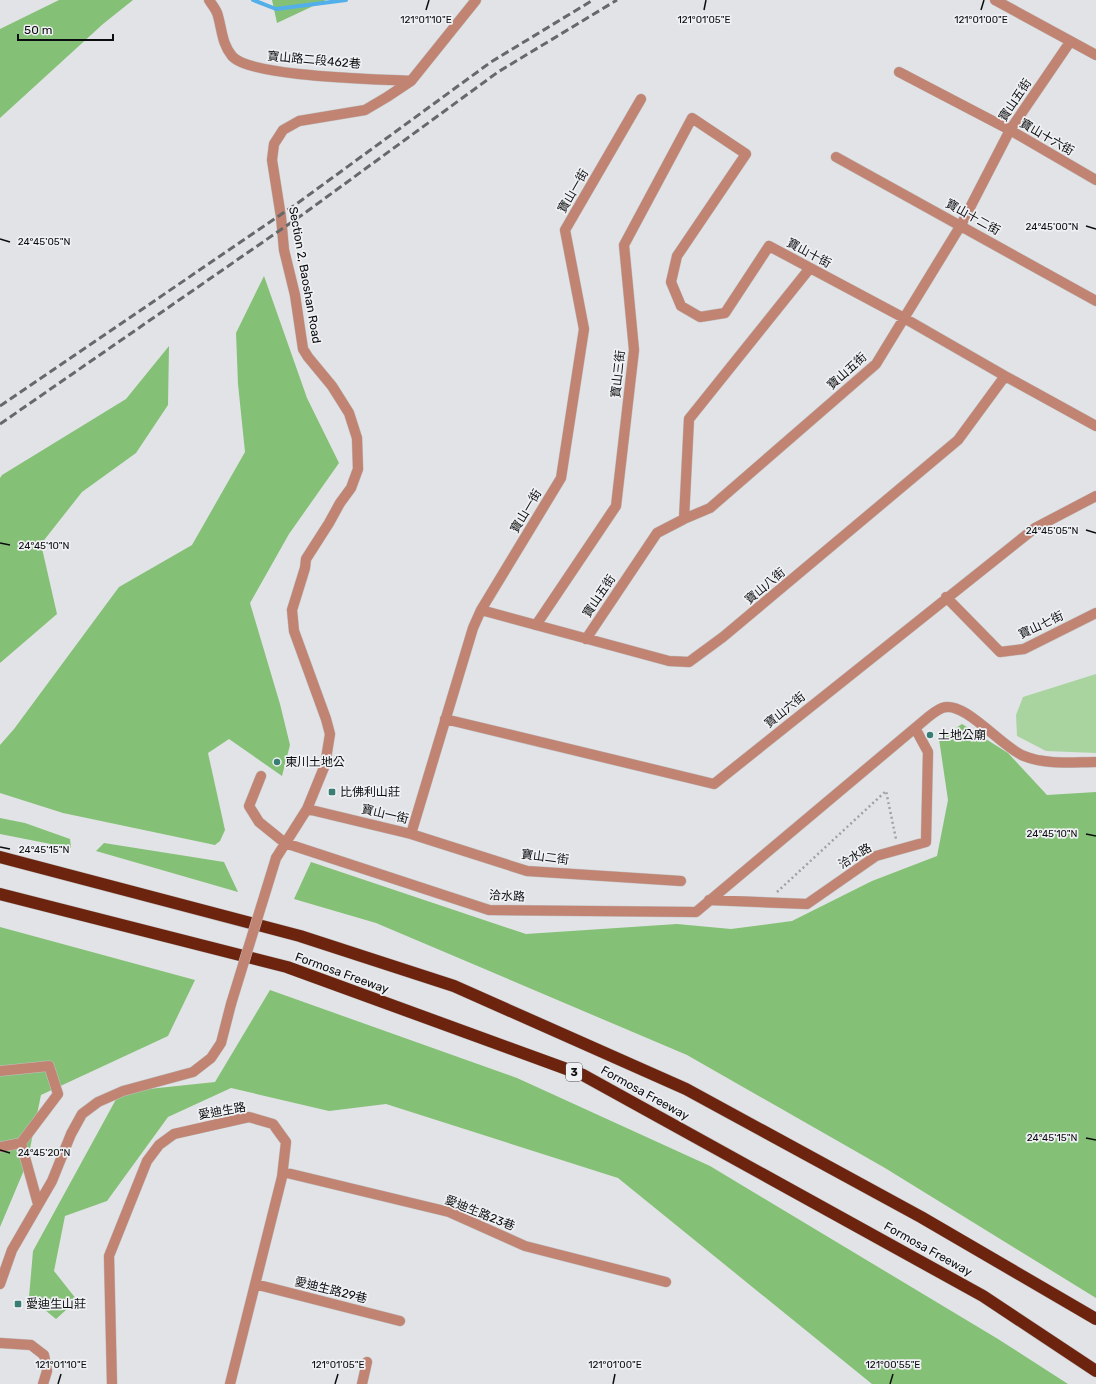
<svg xmlns="http://www.w3.org/2000/svg" width="1096" height="1384" font-family="Rubik,'Noto Sans TC',sans-serif">
	<style>
		.green { fill: #a9d4a0 }
		.forest { fill: #84c176 }
		.lines { fill: none; stroke-linecap: round; stroke-linejoin: round }
		.stream { stroke: #53afe9; stroke-width: 4 }
		.minor-casing { stroke: #c0c1c3; stroke-width: 11 }
		.highway-casing { stroke: #c0c1c3; stroke-width: 13 }
		.path { stroke: #a0a1a3; stroke-width: 2.5; stroke-dasharray: 2 3; stroke-linecap: butt }
		.minor { stroke: #c18372; stroke-width: 10 }
		.highway { stroke: #6d240f; stroke-width: 12 }
		.rail { stroke: #67686a; stroke-width: 3; stroke-dasharray: 8 4; stroke-linecap: butt }
		.minor-bridge-casing { stroke: #c0c1c3; stroke-width: 11; stroke-linecap: butt }
		.minor-bridge { stroke: #c18372; stroke-width: 10 }
		.ticks { fill: none; stroke: #0c0d0e; stroke-width: 1.5 }
		.poi-dot { fill: #397e74; stroke: #eff0f3; stroke-width: 1.5 }
		.labels { text-anchor: middle; dominant-baseline: central; stroke-width: 3.5; stroke-linejoin: round; paint-order: stroke }
		.shield { fill: #eff0f3; stroke: #505153; stroke-width: 1 }
		.shield-label { font-size: 11px; font-weight: bold; fill: #0c0d0e }
		.street-label { font-size: 12px; fill: #0c0d0e; stroke: #eff0f3 }
		.poi-label { font-size: 12px; fill: #0c0d0e; stroke: #eff0f3; text-anchor: start }
		.ticks-label { font-size: 10px; text-anchor: middle; fill: #0c0d0e; stroke: #eff0f3; stroke-width: 3.5; stroke-linejoin: round; paint-order: stroke }
	</style>
	<rect width="100%" height="100%" fill="#e2e3e6"/>
	<path class="green" d="M1096,674V753L1046,751L1017,736L1016,715L1023,697Z"/>
	<path class="forest" d="M59,0H133L103,24L0,118V29Z
		M272,0H326L277,23Z
		M264,276L307,398L339,463L289,534L250,603L280,704L290,745L282,776L229,739L208,753L225,830L220,841L215,845L63,813L0,793V745L14,729L119,587L192,545L245,452L238,384L236,333Z
		M169,346L168,405L136,453L82,492L41,544L57,614L0,663V478L2,475L126,399Z
		M962,724L1008,753L1047,795L1096,792V1298L885,1168L687,1055L376,923L294,899L311,862L526,934L677,924L731,929L792,921L872,881L937,856L948,800L939,739Z
		M0,818L25,823L70,839L71,848L0,834Z
		M104,843L224,862L238,892L96,851Z
		M0,927L195,980L168,1036L41,1095L27,1163L0,1227Z
		M270,990L517,1078L710,1166L998,1339L1068,1384H872L618,1178L386,1104L329,1111L231,1088L168,1117L107,1201L65,1216L54,1271L77,1300L56,1319L29,1297L33,1251L120,1092L215,1082Z"/>
	<g class="lines">
		<path class="stream" d="M253,0L276,9L346,0"/>
		<defs>
			<path id="minor" d="M209,0C212,5 217,10 218,16C222,30 222,44 232,56C249,77 379,79 411,81
				M995,0L1096,55
				M899,72L1010,130L1096,180
				M836,157L1096,301
				M684,519L689,419L810,268
				M946,597L1000,652L1024,649L1096,613
				M481,610L669,661L689,662L723,637L958,440L1005,376
				M536,625L616,506L634,350L624,245L692,118L746,154L677,256L671,282L681,306L700,317L725,313L769,246L904,318L1005,376L1096,426
				M586,639L657,533L684,519L710,508L876,364L961,225L1010,130L1070,42
				M445,719L714,784L1035,528L1096,496
				M261,776L249,806L259,822L285,843L489,910L696,912L915,728C923,722 932,712 942,708C964,699 1002,748 1024,756C1046,765 1072,762 1096,762
				M307,809L411,834L473,628L481,610L561,478L584,329L565,230L641,99
				M411,834L527,871L681,881
				M276,858L307,809L325,765L330,734L326,719L294,631L292,610L305,568L306,559L329,523L340,503L351,488L358,469L357,438L349,413L332,386L308,357L303,349L295,295L284,250L281,217L272,160L274,144L283,130L299,121L365,110L387,97L411,81L476,0
				M709,900L807,904L876,856L926,842L928,752L915,728
				M0,1071L49,1066L58,1094L21,1143L38,1204
				M0,1147L21,1143
				M283,1172L449,1212L525,1246L666,1282
				M0,1284L12,1250L52,1181L71,1134L82,1114L98,1102L123,1091L193,1072L211,1058L221,1043L231,1004
				M255,1284L400,1321
				M0,1343L31,1345L44,1355L47,1371L43,1384
				M112,1384L109,1256L147,1161L159,1145L174,1134L249,1117L273,1124L286,1142L282,1177L230,1384
				M362,1384L367,1362"/>
			<path id="highway" d="M0,857L300,936L454,986L686,1089L921,1217L1096,1319
				M0,894L287,967L583,1075L983,1296L1096,1371"/>
		</defs>
		<use href="#minor" class="minor-casing"/>
		<use href="#highway" class="highway-casing"/>
		<path class="path" d="M777,892L886,791L896,839"/>
		<use href="#minor" class="minor"/>
		<use href="#highway" class="highway"/>
		<path class="rail" d="M0,406L295,205L491,62L593,0
			M0,424L302,215L498,72L617,0"/>
		<defs>
			<path id="minor-bridge" d="M231,1004L276,858"/>
		</defs>
		<use href="#minor-bridge" class="minor-bridge-casing"/>
		<use href="#minor-bridge" class="minor-bridge"/>
	</g>
	<path class="ticks" d="M426,10L429,0M704,10L706,0M981,10L984,0M1086,226L1096,229M0,239L10,242M1086,530L1096,533M0,543L10,545M1086,834L1096,836M0,847L10,849M1086,1138L1096,1140M0,1150L10,1153M58,1384L61,1374M335,1384L338,1374M613,1384L615,1374M890,1384L893,1374"/>
	<g class="poi-dot">
		<circle cx="930" cy="735" r="4"/>
		<circle cx="277" cy="762" r="4"/>
		<rect x="328" y="788" width="8" height="8" rx="2"/>
		<rect x="14" y="1300" width="8" height="8" rx="2"/>
	</g>
	<g class="labels">
		<rect class="shield" x="566" y="1063" width="16" height="18" rx="3"/>
		<g class="shield-label">
			<text x="574" y="1072">3</text>
		</g>
		<g class="street-label">
			<text transform="translate(314 60) rotate(5)">寶山路二段462巷</text>
			<text transform="translate(1015 100) rotate(-56)">寶山五街</text>
			<text transform="translate(1047 137) rotate(30)">寶山十六街</text>
			<text transform="translate(573 191) rotate(-60)">寶山一街</text>
			<text transform="translate(973 217) rotate(29)">寶山十二街</text>
			<text transform="translate(809 253) rotate(28)">寶山十街</text>
			<text transform="translate(305 275) rotate(80)">Section 2, Baoshan Road</text>
			<text transform="translate(847 371) rotate(-42)">寶山五街</text>
			<text transform="translate(618 374) rotate(-84)">寶山三街</text>
			<text transform="translate(526 511) rotate(-59)">寶山一街</text>
			<text transform="translate(765 586) rotate(-40)">寶山八街</text>
			<text transform="translate(599 596) rotate(-56)">寶山五街</text>
			<text transform="translate(1041 625) rotate(-25)">寶山七街</text>
			<text transform="translate(785 710) rotate(-39)">寶山六街</text>
			<text transform="translate(385 814) rotate(13)">寶山一街</text>
			<text transform="translate(855 856) rotate(-32)">洽水路</text>
			<text transform="translate(545 857) rotate(7)">寶山二街</text>
			<text transform="translate(507 896) rotate(3)">洽水路</text>
			<text transform="translate(342 973) rotate(20)">Formosa Freeway</text>
			<text transform="translate(645 1093) rotate(29)">Formosa Freeway</text>
			<text transform="translate(222 1111) rotate(-10)">愛迪生路</text>
			<text transform="translate(480 1213) rotate(22)">愛迪生路23巷</text>
			<text transform="translate(928 1249) rotate(29)">Formosa Freeway</text>
			<text transform="translate(331 1290) rotate(14)">愛迪生路29巷</text>
		</g>
		<g class="poi-label">
			<text x="938" y="735">土地公廟</text>
			<text x="285" y="762">東川土地公</text>
			<text x="340" y="792">比佛利山莊</text>
			<text x="26" y="1304">愛迪生山莊</text>
		</g>
	</g>
	<g class="ticks-label">
		<text x="426" y="23">121°01'10"E</text>
		<text x="704" y="23">121°01'05"E</text>
		<text x="981" y="23">121°01'00"E</text>
		<text x="1052" y="230">24°45'00"N</text>
		<text x="44" y="245">24°45'05"N</text>
		<text x="1052" y="534">24°45'05"N</text>
		<text x="44" y="549">24°45'10"N</text>
		<text x="1052" y="837">24°45'10"N</text>
		<text x="44" y="853">24°45'15"N</text>
		<text x="1052" y="1141">24°45'15"N</text>
		<text x="44" y="1156">24°45'20"N</text>
		<text x="61" y="1368">121°01'10"E</text>
		<text x="338" y="1368">121°01'05"E</text>
		<text x="615" y="1368">121°01'00"E</text>
		<text x="893" y="1368">121°00'55"E</text>
	</g>
	<path d="M18 34v6h95v-6" fill="none" stroke="#0c0d0e" stroke-width="2"/>
	<text x="24" y="34" font-size="12" fill="#0c0d0e" stroke="#eff0f3" stroke-width="3" paint-order="stroke">50 m</text>
</svg>
